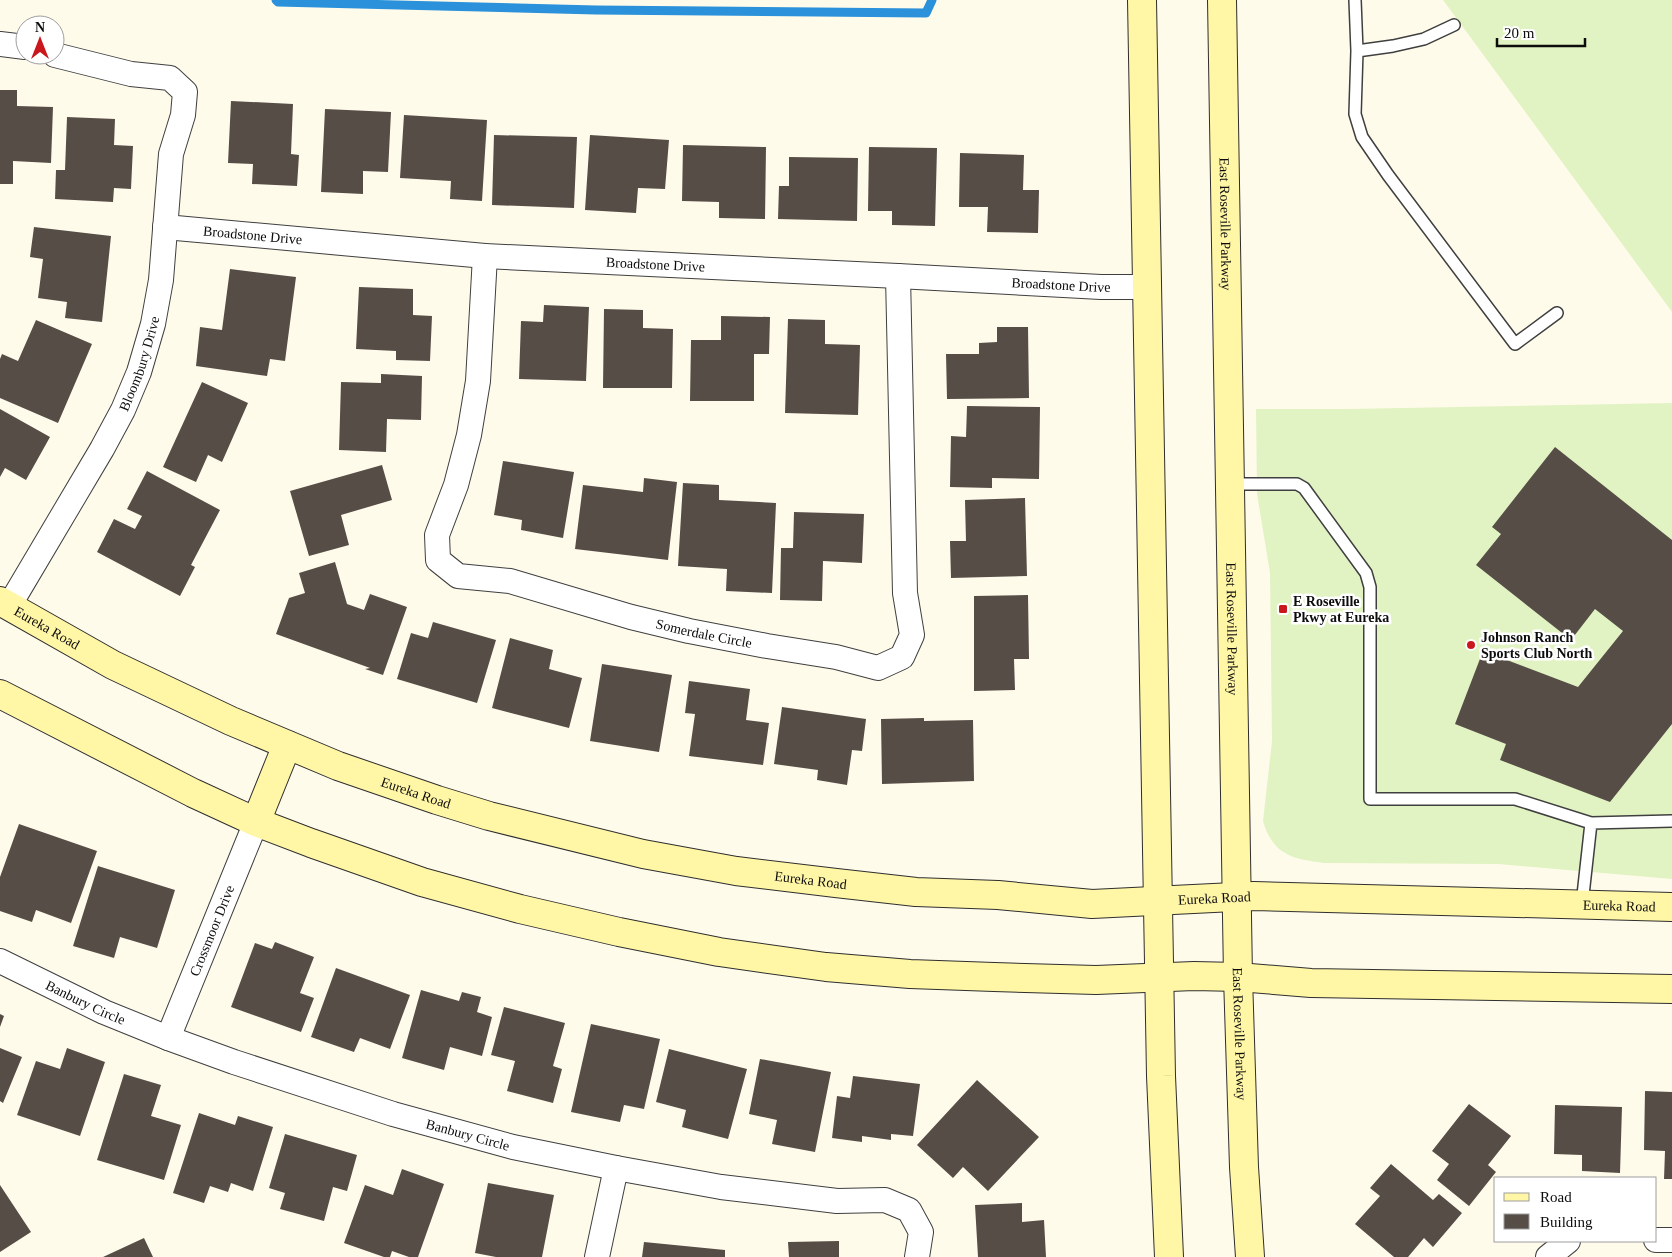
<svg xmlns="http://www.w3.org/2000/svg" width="1672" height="1257" font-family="Georgia,serif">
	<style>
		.pitch { fill: #e2f3c3 }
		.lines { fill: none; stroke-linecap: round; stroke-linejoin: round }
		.stream { stroke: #2a91da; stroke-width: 9 }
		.building { fill: #564d47 }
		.lane-casing { stroke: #3f3f3f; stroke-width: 14 }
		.street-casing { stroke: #3f3f3f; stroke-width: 26 }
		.secondary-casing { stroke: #2e2e2e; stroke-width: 30 }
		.lane { stroke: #fff; stroke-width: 11 }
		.street { stroke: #fff; stroke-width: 24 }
		.secondary { stroke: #fff6a6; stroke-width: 28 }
		.poi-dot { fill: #c9171d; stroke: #fff; stroke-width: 2 }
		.labels { text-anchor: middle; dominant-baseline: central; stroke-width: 5; stroke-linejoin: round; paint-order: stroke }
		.street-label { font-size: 14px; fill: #0c0c0c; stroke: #fff }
		.poi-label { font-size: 14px; font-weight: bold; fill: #0c0c0c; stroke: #fff; text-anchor: start }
	</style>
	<rect width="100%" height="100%" fill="#fffbeb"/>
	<path class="pitch" d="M1443,0H1672V312Z
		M1672,403V879L1498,864L1324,863C1292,859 1273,855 1263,821L1272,741L1270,573L1257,494L1256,409H1346Z"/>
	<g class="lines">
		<path class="stream" d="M276,0L278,2L596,10L926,13L932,0"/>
	</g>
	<path class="building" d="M0,90H17V106L53,107L51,163L13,161V184H0Z
		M231,101L293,104L291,154L299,155L297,186L252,184L253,164L228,163Z
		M325,109L391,112L388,172L363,171V194L321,192Z
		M404,115L487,120L482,201L450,199L451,181L400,178Z
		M67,117L115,119L114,145L133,146L131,189L114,188L113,202L55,199L56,170H65Z
		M494,135L577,137L574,208L492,205Z
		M590,135L669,140L665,189L638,188L636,213L585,210Z
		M683,145L766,147L765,219L719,218V202L682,201Z
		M869,147L937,148L935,226L892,225V211H868Z
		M960,153L1024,155L1023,190H1039L1038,233L987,232L988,207H959Z
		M789,157L858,158L857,221L778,219L779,186H789Z
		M34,227L111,236L102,322L65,318L67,302L38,298L43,259L30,257Z
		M230,269L296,277L285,361L270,359L267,376L196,366L200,327L222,330Z
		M359,287L413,289V315L432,316L430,361L396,360V351L356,349Z
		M544,305L589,307L586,381L519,379L521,321L543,322Z
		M604,309L643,310V328L673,329L672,388H603Z
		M721,316L770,317L769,354H754V401H690L691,340H721Z
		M788,319L825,320V344L860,345L858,415L785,413Z
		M36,320L92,344L58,423L0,398V359L2,354L18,361Z
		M997,327H1028L1029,398L947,399L946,354H979V343L997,342Z
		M381,374L422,376L421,420L387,419L386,452L339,450L341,382L381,383Z
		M202,382L248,403L222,462L208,455L196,482L163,467Z
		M967,406L1040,407L1039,479L992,478V488L950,487L951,436L966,437Z
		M0,409L50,437L26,480L5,468L0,477Z
		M1555,447L1672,540V724L1610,802L1500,760L1506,744L1455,724L1483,651L1578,687L1623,631L1595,609L1571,640L1476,565L1501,534L1492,527Z
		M503,461L574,472L563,538L521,530L522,520L494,515Z
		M382,465L392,500L341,515L349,545L309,556L290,491Z
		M147,471L220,510L191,565L195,567L180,596L97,552L114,519L135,529L142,516L127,509Z
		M644,478L677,482L668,560L575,549L583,485L643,492Z
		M683,483L719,485V500L776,503L772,593L726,591L727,569L678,566Z
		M1025,498L1027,576L951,578L950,541H966L965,500Z
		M794,512L864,514L862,563L823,561L822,601L780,600L781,548H793Z
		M335,562L347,604L364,610L370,594L407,607L383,675L365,669L370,668L276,634L289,598L305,593L299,573Z
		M1028,595L1029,659H1014L1015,690L974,691V596Z
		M433,622L496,640L477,703L397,679L411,633L428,638Z
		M510,638L553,650L549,669L582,678L569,728L492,708Z
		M602,664L672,675L659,752L590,741Z
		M689,681L750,689L746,720L769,723L763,765L689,756L695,714L685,713Z
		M782,707L866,719L862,751L852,750L847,785L817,780L818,770L774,764Z
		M924,718V721L973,720L974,781L882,784L881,719Z
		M19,824L97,851L71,923L36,910L32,922L0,911V877Z
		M98,866L175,890L157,948L120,937L114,958L73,946Z
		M275,942L314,957L300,993L314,998L301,1032L231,1007L255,943L272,949Z
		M336,968L410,995L390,1049L360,1038L354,1052L311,1037Z
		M421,990L459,1001L462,992L481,997L477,1012L492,1017L482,1056L450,1047L444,1070L402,1058Z
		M504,1007L565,1023L553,1066L562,1069L553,1103L507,1091L515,1061L491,1055Z
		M0,1014L4,1016L0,1027Z
		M591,1024L660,1039L644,1109L624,1105L620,1122L571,1112Z
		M0,1048L22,1057L3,1103L0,1101Z
		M67,1048L105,1062L80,1136L17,1115L36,1061L60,1069Z
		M669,1049L747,1069L728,1139L682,1127L686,1110L656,1102Z
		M760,1059L831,1072L815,1152L772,1144L777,1120L749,1114Z
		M124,1074L161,1085L151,1116L181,1125L164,1180L97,1160Z
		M853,1076L920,1084L913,1136L891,1134V1140L862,1136V1142L832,1138L837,1096L850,1098Z
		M977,1080L1039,1137L988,1191L963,1167L953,1178L917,1145Z
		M1645,1091L1672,1092V1179H1664L1665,1151L1644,1150Z
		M1469,1104L1511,1136L1488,1165L1496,1172L1469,1206L1437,1180L1449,1164L1432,1151Z
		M1555,1105L1622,1107L1620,1173L1582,1171V1155L1554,1154Z
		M199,1113L235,1125L238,1116L273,1127L253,1191L231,1183L228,1192L210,1186L204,1203L173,1193Z
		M285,1134L357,1155L347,1191L333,1187L324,1221L280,1209L285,1193L269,1188Z
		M1391,1164L1433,1200L1439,1194L1462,1213L1433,1247L1424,1238L1408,1257H1394L1355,1224L1380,1196L1370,1188Z
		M402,1169L444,1184L418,1257H409L392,1251L390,1257H384L344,1243L365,1185L393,1195Z
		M488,1183L554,1195L542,1257H496L475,1253Z
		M0,1185L31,1232L0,1252Z
		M1022,1203V1222L1044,1220L1046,1257H978L975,1205Z
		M144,1238L153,1257H103Z
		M839,1241V1257H789L788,1242Z
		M644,1242L725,1250V1257H642Z"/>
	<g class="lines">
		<defs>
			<path id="lane" d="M1355,0L1357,51L1355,114L1362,137L1388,175L1515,344L1557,313
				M1357,51L1393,46L1424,39L1454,25
				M1230,484H1297L1304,488L1366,573L1370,587V799H1515L1591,823L1582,904
				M1591,823L1672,821"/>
			<g id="street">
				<path d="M0,44L25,47"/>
				<path id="s1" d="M165,227L485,256L898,276L1101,287H1147"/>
				<path id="s2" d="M485,256L478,381L469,435L456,485L437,535L438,560L458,576L510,581L631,617L689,631L767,646L836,657L878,668L902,657L912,635L905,593L898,276"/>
				<path id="s3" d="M9,606L102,449L123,410L139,372L153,324L161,280L171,154L183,115L185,92L170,78L131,74L55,55"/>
				<path id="s4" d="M0,961L104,1012L168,1038L234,1062L393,1114L513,1147L616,1168L721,1187L837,1201L885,1200L909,1210L921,1232L917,1257"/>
				<path id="s5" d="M168,1038L256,822"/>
				<path d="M1656,1240H1672"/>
				<path d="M597,1257L616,1168"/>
				<path d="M1548,1257L1568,1241"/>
			</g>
			<g id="secondary">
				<path d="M1142,0L1161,1076L1169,1257"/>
				<path id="s6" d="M1222,0L1238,977L1244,1167L1250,1257"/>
				<path id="s7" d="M0,601L113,665L231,721L338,766L437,800L489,816L643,854L736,871L836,883L916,892L998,895L1092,904L1254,896L1672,907"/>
				<path d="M0,694L193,793L256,822L311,843L422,882L520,909L619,932L719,952L826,967L910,974L994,977L1096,980L1194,976L1238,977L1311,983L1672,989"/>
				<path d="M256,822L287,745"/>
			</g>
		</defs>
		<use href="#lane" class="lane-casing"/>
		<use href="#street" class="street-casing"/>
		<use href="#secondary" class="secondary-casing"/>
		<use href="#lane" class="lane"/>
		<use href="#street" class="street"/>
		<use href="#secondary" class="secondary"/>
	</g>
	<g class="poi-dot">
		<rect x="1278" y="604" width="10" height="10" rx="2.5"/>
		<circle cx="1471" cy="645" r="5"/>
	</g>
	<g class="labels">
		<g class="street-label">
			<text stroke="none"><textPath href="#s6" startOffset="224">East Roseville Parkway</textPath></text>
			<text stroke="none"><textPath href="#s1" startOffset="88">Broadstone Drive</textPath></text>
			<text stroke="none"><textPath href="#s1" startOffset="492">Broadstone Drive</textPath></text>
			<text stroke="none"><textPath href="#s1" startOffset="898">Broadstone Drive</textPath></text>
			<text stroke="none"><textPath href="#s3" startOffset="276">Bloombury Drive</textPath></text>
			<text stroke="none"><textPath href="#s7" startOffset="54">Eureka Road</textPath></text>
			<text stroke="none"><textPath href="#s6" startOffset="629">East Roseville Parkway</textPath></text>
			<text stroke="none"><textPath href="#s2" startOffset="589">Somerdale Circle</textPath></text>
			<text stroke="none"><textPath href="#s7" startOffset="459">Eureka Road</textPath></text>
			<text stroke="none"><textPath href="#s7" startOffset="864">Eureka Road</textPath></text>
			<text stroke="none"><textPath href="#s7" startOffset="1269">Eureka Road</textPath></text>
			<text stroke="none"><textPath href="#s7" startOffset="1674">Eureka Road</textPath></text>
			<text stroke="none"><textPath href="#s5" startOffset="116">Crossmoor Drive</textPath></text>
			<text stroke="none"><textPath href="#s4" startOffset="95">Banbury Circle</textPath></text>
			<text stroke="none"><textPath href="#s6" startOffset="1034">East Roseville Parkway</textPath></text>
			<text stroke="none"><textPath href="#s4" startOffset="500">Banbury Circle</textPath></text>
		</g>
		<g class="poi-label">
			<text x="1293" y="601">E Roseville<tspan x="1293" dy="16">Pkwy at Eureka</tspan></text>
			<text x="1481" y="637">Johnson Ranch<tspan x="1481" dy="16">Sports Club North</tspan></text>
		</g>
	</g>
	<rect x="1494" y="1177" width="162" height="65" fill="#ffffff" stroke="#9e9e9e"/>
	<rect x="1504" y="1193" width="25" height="8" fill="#fff6a6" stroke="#9e9e9e"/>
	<text x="1540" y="1202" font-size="15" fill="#0c0c0c">Road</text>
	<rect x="1504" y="1214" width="25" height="15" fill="#564d47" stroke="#9e9e9e"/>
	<text x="1540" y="1227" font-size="15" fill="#0c0c0c">Building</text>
	<g transform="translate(40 40)"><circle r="24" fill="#ffffff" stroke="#9e9e9e"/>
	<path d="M0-4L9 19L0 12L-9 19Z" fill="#c9171d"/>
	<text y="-8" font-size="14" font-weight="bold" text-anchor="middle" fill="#0c0c0c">N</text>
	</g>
	<path d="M1497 38v8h88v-8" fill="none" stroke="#0c0c0c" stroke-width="2.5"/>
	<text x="1504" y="38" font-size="15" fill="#0c0c0c" stroke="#ffffff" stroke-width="4" paint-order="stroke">20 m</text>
</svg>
